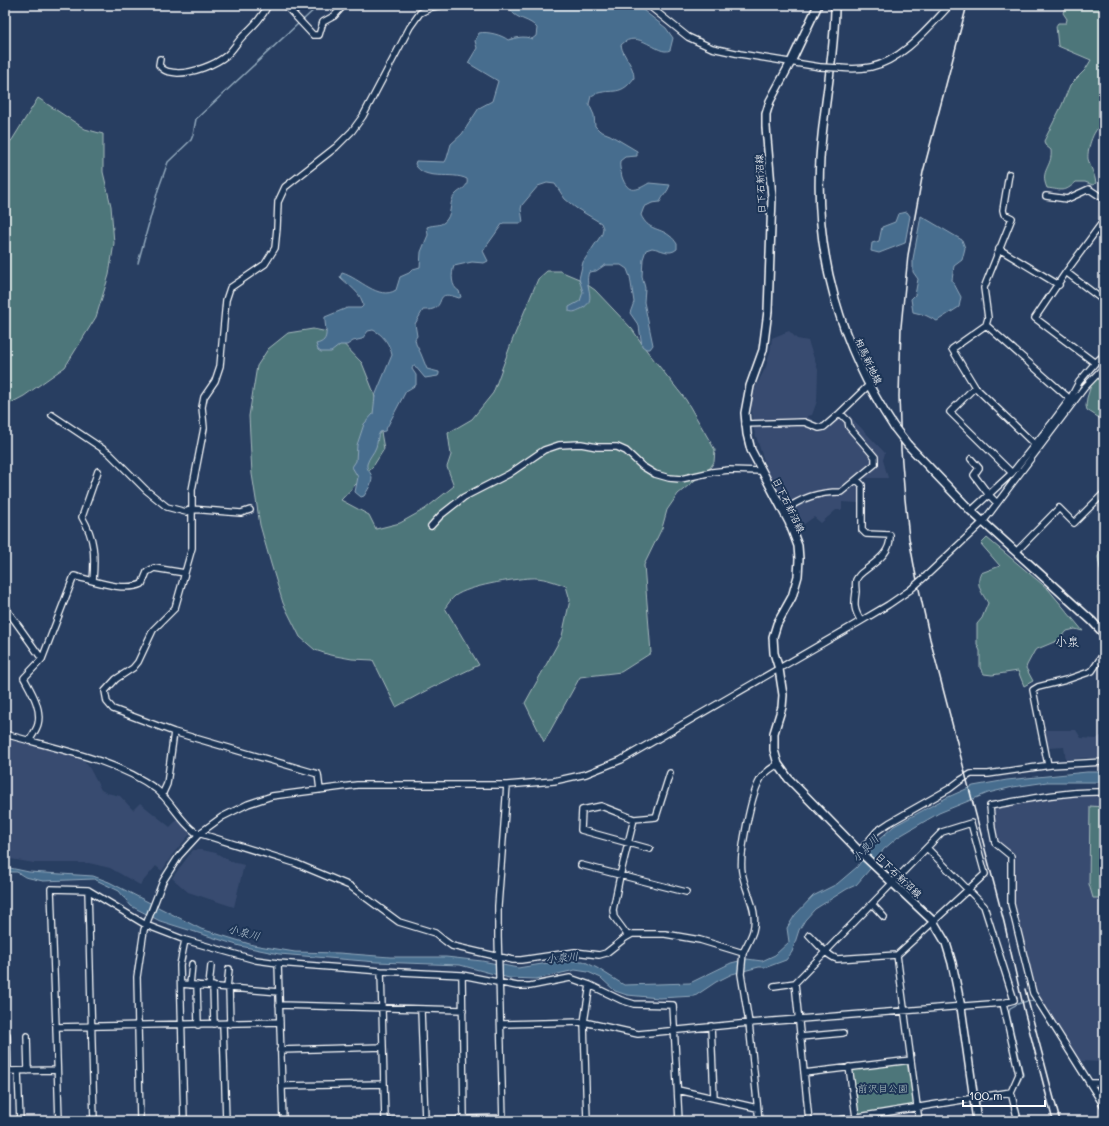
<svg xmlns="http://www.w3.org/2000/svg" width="1109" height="1126" font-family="Mali,'Klee One',sans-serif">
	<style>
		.built { fill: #394c70 }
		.green { fill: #4e767a; stroke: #a6babc }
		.water { fill: #466d8e; stroke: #90a7bb }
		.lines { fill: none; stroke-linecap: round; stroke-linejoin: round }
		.stream { stroke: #90a7bb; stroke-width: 1.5 }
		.minor-casing { stroke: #fff; stroke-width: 8 }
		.major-casing { stroke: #fff; stroke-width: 10 }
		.minor { stroke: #1d3557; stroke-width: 5.5 }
		.major { stroke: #1d3557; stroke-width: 7 }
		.rail { stroke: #fff; stroke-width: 1.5 }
		.minor-bridge-casing { stroke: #fff; stroke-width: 8; stroke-linecap: butt }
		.major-bridge-casing { stroke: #fff; stroke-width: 10; stroke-linecap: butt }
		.minor-bridge { stroke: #1d3557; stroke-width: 5.5 }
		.major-bridge { stroke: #1d3557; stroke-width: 7 }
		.labels { text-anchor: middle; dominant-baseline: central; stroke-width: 4; stroke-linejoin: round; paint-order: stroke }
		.street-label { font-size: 10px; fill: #fff; stroke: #1d3557 }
		.park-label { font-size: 10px; fill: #afc1c3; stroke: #1d3557 }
		.water-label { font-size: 11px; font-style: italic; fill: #b5c5d2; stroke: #1d3557 }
		.quarter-label { font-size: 12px; fill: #fff; stroke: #1d3557 }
	</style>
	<rect width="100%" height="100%" fill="#283e61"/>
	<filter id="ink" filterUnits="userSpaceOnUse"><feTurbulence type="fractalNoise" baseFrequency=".025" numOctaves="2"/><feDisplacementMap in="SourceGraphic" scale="8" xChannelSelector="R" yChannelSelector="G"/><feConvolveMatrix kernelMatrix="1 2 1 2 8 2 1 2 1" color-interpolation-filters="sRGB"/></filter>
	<g filter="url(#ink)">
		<path class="built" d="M789,331L797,339L808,341L818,370L817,401L812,415L807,416L816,423L820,424L827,420L841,407L885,453L883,460L888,478H862L856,483L860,486L859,503L842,502V510H836L821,523L814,517L797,529L768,473L754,430L752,414V402L756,386L766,367L770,352L772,338Z
			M1043,730H1076L1081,738L1096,739L1104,734V758H1081L1066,760L1064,747L1047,748Z
			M5,738L83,759L90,769L101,790L107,793L120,796L133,810L140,803L170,827L177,820L191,833L172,855L162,871L156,866L140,885L110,868L89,863H34L5,858Z
			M1087,795L1104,796V1062L1079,1061L1035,990L1014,904L1013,895L1015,854L999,842L994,826L993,808L994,806L1049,799Z
			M193,850H202L216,853L232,862L244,865L234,907L188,892L172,878Z"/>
		<path class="green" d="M1066,5H1104V123C1094,127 1087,148 1088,159C1090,167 1095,174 1096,183L1093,185L1085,182H1076C1064,193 1063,190 1047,188C1039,170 1053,167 1051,150L1045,145L1044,141L1062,105L1070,85L1085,70L1091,60L1058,46L1056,26L1058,23H1066L1067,19L1063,13Z
			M38,98L85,129L103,134V172L111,206L114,243L109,275L96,317L65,367L24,396L5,406V146L12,140Z
			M547,271H560L579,279L595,290L632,329L647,351L686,400L715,450L714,462L710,468L678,494L667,510L662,528L644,565L651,653L621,672L580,677L544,742L525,703L562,636L570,600L566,586C555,582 542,577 530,578C513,579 468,586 455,596C451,599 448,604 445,608L479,665L431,688L396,707L373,660L352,659L330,655L315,650L300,637L283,603L271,564L260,525L252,474L249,416L257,366L268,349L288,333L313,329L333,333L362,363L374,393L384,449L374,465L341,500L369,515L376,529L400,523L425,509L454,486L447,467L451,455L448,433L472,419L493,393L512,341L538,279Z
			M1099,377L1104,383V421L1087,410L1086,406L1087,398L1092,382Z
			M1104,523V580L1101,574L1098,557L1102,546V526Z
			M987,538L1048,589L1083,631L1075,629L1067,631L1059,640L1035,650L1027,665L1026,668L1033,681L1024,686L1018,671L992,675L984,674L980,668V651L977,644V624L982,618L988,603C982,593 975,585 981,573L1000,566L981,544Z
			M1090,806L1104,807V898H1093L1089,884Z
			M907,1063L914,1104L912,1106L860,1114L857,1112L852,1071L853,1069Z"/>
		<path class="water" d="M521,5H635L639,7L666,28L673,38L670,50C658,57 638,27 621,45C623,57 634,65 634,78C619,99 610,86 591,96L589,104L594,115L595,126L600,131L610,135L637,151V156L625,157L620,161C619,167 621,171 622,177C628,194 636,191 649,183L670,185C668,192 663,195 660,202L652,203L644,207L641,215C648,231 659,227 670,236C673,238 675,241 677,244V249C669,256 661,249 652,248L646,250L643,259L642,276L645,288L644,302L653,345L650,349H646L642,346L639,326L630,313L634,302L630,277L627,269L621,265H605L596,271L589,272C583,287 599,300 581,309C576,311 574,313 569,311V307L580,301L583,292L579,279L583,262L602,234L603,228L601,223L576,208L565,199L555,184L547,183L538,186L522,205L521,209L523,222L521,223H503L483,251L488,261L484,263L472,262L454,266C451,274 451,287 459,291L461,297L459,298C434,289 446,304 433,309C430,310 426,310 423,310L415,324L417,336L415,339L416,344L421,354L427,369L439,372V374L438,376L425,378L415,366H413L412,369L416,375V385L406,391L385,431L380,432C377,436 378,442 376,447C374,453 369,457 367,464C366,470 372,473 372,478C372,484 367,491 364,496L361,497L355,492L358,477L352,467L356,461L357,445L364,424L373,414L375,396L392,355C390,345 383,334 373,330L368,331L362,339L353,341L347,345H340L331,352H321L318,350L316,344C332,341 324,327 325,317L347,308H361L363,306C363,294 348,285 340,277L342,273C360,278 378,301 396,290L400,277L409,273L413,269L420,267L421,252L428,235L427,227C434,224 442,227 447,219C452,212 449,201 455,195C460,189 469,188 467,179C452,171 424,182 415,164L416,161L445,162L447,158L451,144L462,134L479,108L492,101L498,81L468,63L477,48L475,41L479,33C487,31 502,35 508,40C516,38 524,35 532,39L536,36L537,28C530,19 518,20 511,11C513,5 517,7 521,5Z
			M907,212L910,216L905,243L879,253L871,251L872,243L879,241L882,227L895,222L898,214Z
			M921,216L962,240L965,248L962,260L954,266L952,280L961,297L959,307L937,321L925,315L913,312L911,299L915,295L918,279L913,272V259Z
			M1087,772H1104V782H1047L1013,787L988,793L939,813L898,837L883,850L879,858L870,869L856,885L847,889L815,909L805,920L799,930L792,952L786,960L767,967H759L732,974L716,982L695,996L659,998L627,995L615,991L601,978L588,972L575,970L536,979L509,978L460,965L377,962L279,954L240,946L160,921L131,906L119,891L94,879L43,881L25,877L17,872H5V867L29,872L93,876L109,882L201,929L253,945L295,952L339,953L390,957H446L482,961L518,968L560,961H583L597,968L624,985L690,983L731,963L747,959L762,961L775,955L789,942L787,928L795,915L813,896L837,884L857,867L875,843L894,826L946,798L973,786L1007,780Z"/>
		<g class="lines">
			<path class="stream" d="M302,21L319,5
				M138,263L158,190L168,162L191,140L193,135L196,119L299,23
				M1015,1090L1023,1075L1009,1013L1010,1008C1016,1004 1029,999 1035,1002L1104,1112
				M1018,1107L1021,1119"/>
			<defs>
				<path id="minor" d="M285,5L313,35H319L323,22L334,16L344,5
					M648,5L688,37L712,48L740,54L820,67
					M160,59L159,65C164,72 169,72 178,73C193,73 215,65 227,55C233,50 237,42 243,36C253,26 262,18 268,5
					M840,68C850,69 861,69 871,67C903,60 928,28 950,5
					M1009,174L1003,210L1004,214L1012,218L984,288L988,318L986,325L952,349L975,387L1035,445
					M1046,196L1067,199L1089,189L1104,199
					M999,249L1059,285
					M1066,272L1104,301
					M986,325L1070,399
					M1095,363L1035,318L1066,272L1104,220
					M975,387L950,412L1012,473
					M52,415L109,453L146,490L167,507L186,512L191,509L241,513L250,510
					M745,424L804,422L819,428L824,427L840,413
					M971,459L979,468L974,475L989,495L997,503
					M857,480L862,485V530L866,534L890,535C891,553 877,561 864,571C861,573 858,576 856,580C855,584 856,588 856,592C854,605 854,610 861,621
					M783,511C802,498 817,492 841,492L875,464V457L849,427L848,421L840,413L869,385
					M971,511L1012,473L1052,423L1070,399L1079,382L1095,363L1104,355
					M431,526L441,515L464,497L509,474L544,450L559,445L581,444L597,447H617L626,451L642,466L655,474L669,478L681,479L712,472L729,470L761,471
					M1016,552L1059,508L1074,523L1104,493
					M927,575L983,522L1084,388L1104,367
					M93,581C95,555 95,539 82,517L98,471
					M5,607L42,659
					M5,734C53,748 115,759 156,789C171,801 179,820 195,832L295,863L350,886L399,922L435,933L445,941L452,946L513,960H521L575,952L599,955L606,953L625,938L632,934H665L700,940L743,953L741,974L749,1023L759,1121
					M29,741C32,736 37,729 38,724C42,708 31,691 24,678L42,659L74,576C94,581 124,592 142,584L147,572L154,568L185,573
					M1048,765L1033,690L1038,687L1066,680L1092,671L1104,653
					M320,790L318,774L174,732L113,709L107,702L105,691L116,679L133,668L138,662L153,630L175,608L192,548V490L204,428L202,407L204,397L215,381L220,366L226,300L230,288L265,264L275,248L277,228L278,202L285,187L336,147L352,131L363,116L410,27L420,13L432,7L442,5
					M1104,792C1065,791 1027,799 990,806L992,828L995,843L1011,856V904L1033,993L1104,1106
					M162,795L167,784L174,732
					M927,848L984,906L1014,1000L1003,1003
					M650,849L581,830L582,810L601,806L634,819L656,817L670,773
					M860,851L877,831L889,823L949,789L961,780L971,774H988L1051,765L1104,762
					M581,865L686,892
					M88,890L94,1121
					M872,904L884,917
					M809,935C817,943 826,955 837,959L897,955
					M628,936L614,917L613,910L620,876L634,819
					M743,953C746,946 751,938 753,931C759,910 745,892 742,872C739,855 751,795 760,780C763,773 772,768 778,764
					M278,963L283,1121
					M381,971L385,1121
					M462,975L464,1119
					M181,984L279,992
					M190,985L192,964
					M197,985L198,1025
					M209,986L211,966
					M213,986L214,1024
					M774,986L795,983
					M227,988L229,969
					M229,988L230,1024
					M279,1005L463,1010
					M421,1010L425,1120
					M223,1024L226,1121
					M501,1024L584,1022L638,1034L749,1023L1003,1003L1019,1074L1011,1092L1018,1121
					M711,1026L714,1098
					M56,1027L51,889L88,890L146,925L185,940L256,960L278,963L381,971L462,975L517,986H530L570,978L590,985L621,1000L634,1004L673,1005L679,1121
					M7,1035L8,1071
					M27,1036L28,1071
					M800,1037L843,1033
					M280,1050L383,1047
					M849,1067L856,1117
					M5,1071L56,1070
					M18,1071L20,1121
					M804,1073L911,1060
					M1090,1083H1104
					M282,1086L383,1084
					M678,1090L757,1108
					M59,1121L56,1027L280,1022
					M140,1121L137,977L144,930L163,881L179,856L200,833L222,817L248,804L272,796L357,785H507L554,781L586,774L621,760L861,621L888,605L910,590
					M184,1121L180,965L185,940
					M387,1121L503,1118
					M503,1121L498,937V906L507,785
					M587,1121L584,1022L590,985
					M809,1121L795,983L942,832L971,823L985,874L897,955L919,1121
					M834,1121L1011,1092"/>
				<path id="major" d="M818,5L791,62L770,101L766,114V127L772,197L768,311L763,350L750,386L745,413L747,434L751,450L789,522L798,546L799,559L798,576L792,597L777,624L773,637L774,653L779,669L783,695L782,707L774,733V750L778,764L788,778L862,854L933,921L946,943L952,963L961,1007L977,1121
					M835,5C835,57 823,108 820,159C814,255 841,347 894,427
					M908,445L971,511L1092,621L1104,634"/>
			</defs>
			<use href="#minor" class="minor-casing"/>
			<use href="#major" class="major-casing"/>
			<use href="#minor" class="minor"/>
			<use href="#major" class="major"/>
			<path class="rail" d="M967,5L923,172L908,255L901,327L899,396L901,450L905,499L909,538L915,571L930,639L1004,922L1025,1014L1053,1121
				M1025,989L1060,1121"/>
			<defs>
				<path id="minor-bridge" d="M820,67L840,68
					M910,590L927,575"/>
				<path id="major-bridge" d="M894,427L908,445"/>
			</defs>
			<use href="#minor-bridge" class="minor-bridge-casing"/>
			<use href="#major-bridge" class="major-bridge-casing"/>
			<use href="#minor-bridge" class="minor-bridge"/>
			<use href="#major-bridge" class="major-bridge"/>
		</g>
	</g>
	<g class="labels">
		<g class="street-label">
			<text transform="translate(760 184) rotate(-93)">日下石新沼線</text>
			<text transform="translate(869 361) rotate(65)">相馬新地線</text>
			<text transform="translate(789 505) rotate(64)">日下石新沼線</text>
			<text transform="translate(899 875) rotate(44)">日下石新沼線</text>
		</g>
		<g class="park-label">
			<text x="883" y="1088">前沢目公園</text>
		</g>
		<g class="water-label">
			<text transform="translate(865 848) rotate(-46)">小泉川</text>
			<text transform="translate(244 932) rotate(14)">小泉川</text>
			<text transform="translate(562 957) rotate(-5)">小泉川</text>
		</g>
		<g class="quarter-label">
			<text x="1067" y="641">小泉</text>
		</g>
	</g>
	<rect width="1109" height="1126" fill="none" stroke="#1d3557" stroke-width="20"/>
	<rect x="10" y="10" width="1089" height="1106" fill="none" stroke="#fff" stroke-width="1.5" filter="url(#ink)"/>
	<path d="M963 1100v6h82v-6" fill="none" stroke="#ffffff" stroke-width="2"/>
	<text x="969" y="1100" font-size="12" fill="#ffffff" stroke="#1d3557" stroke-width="3" paint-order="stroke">100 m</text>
</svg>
